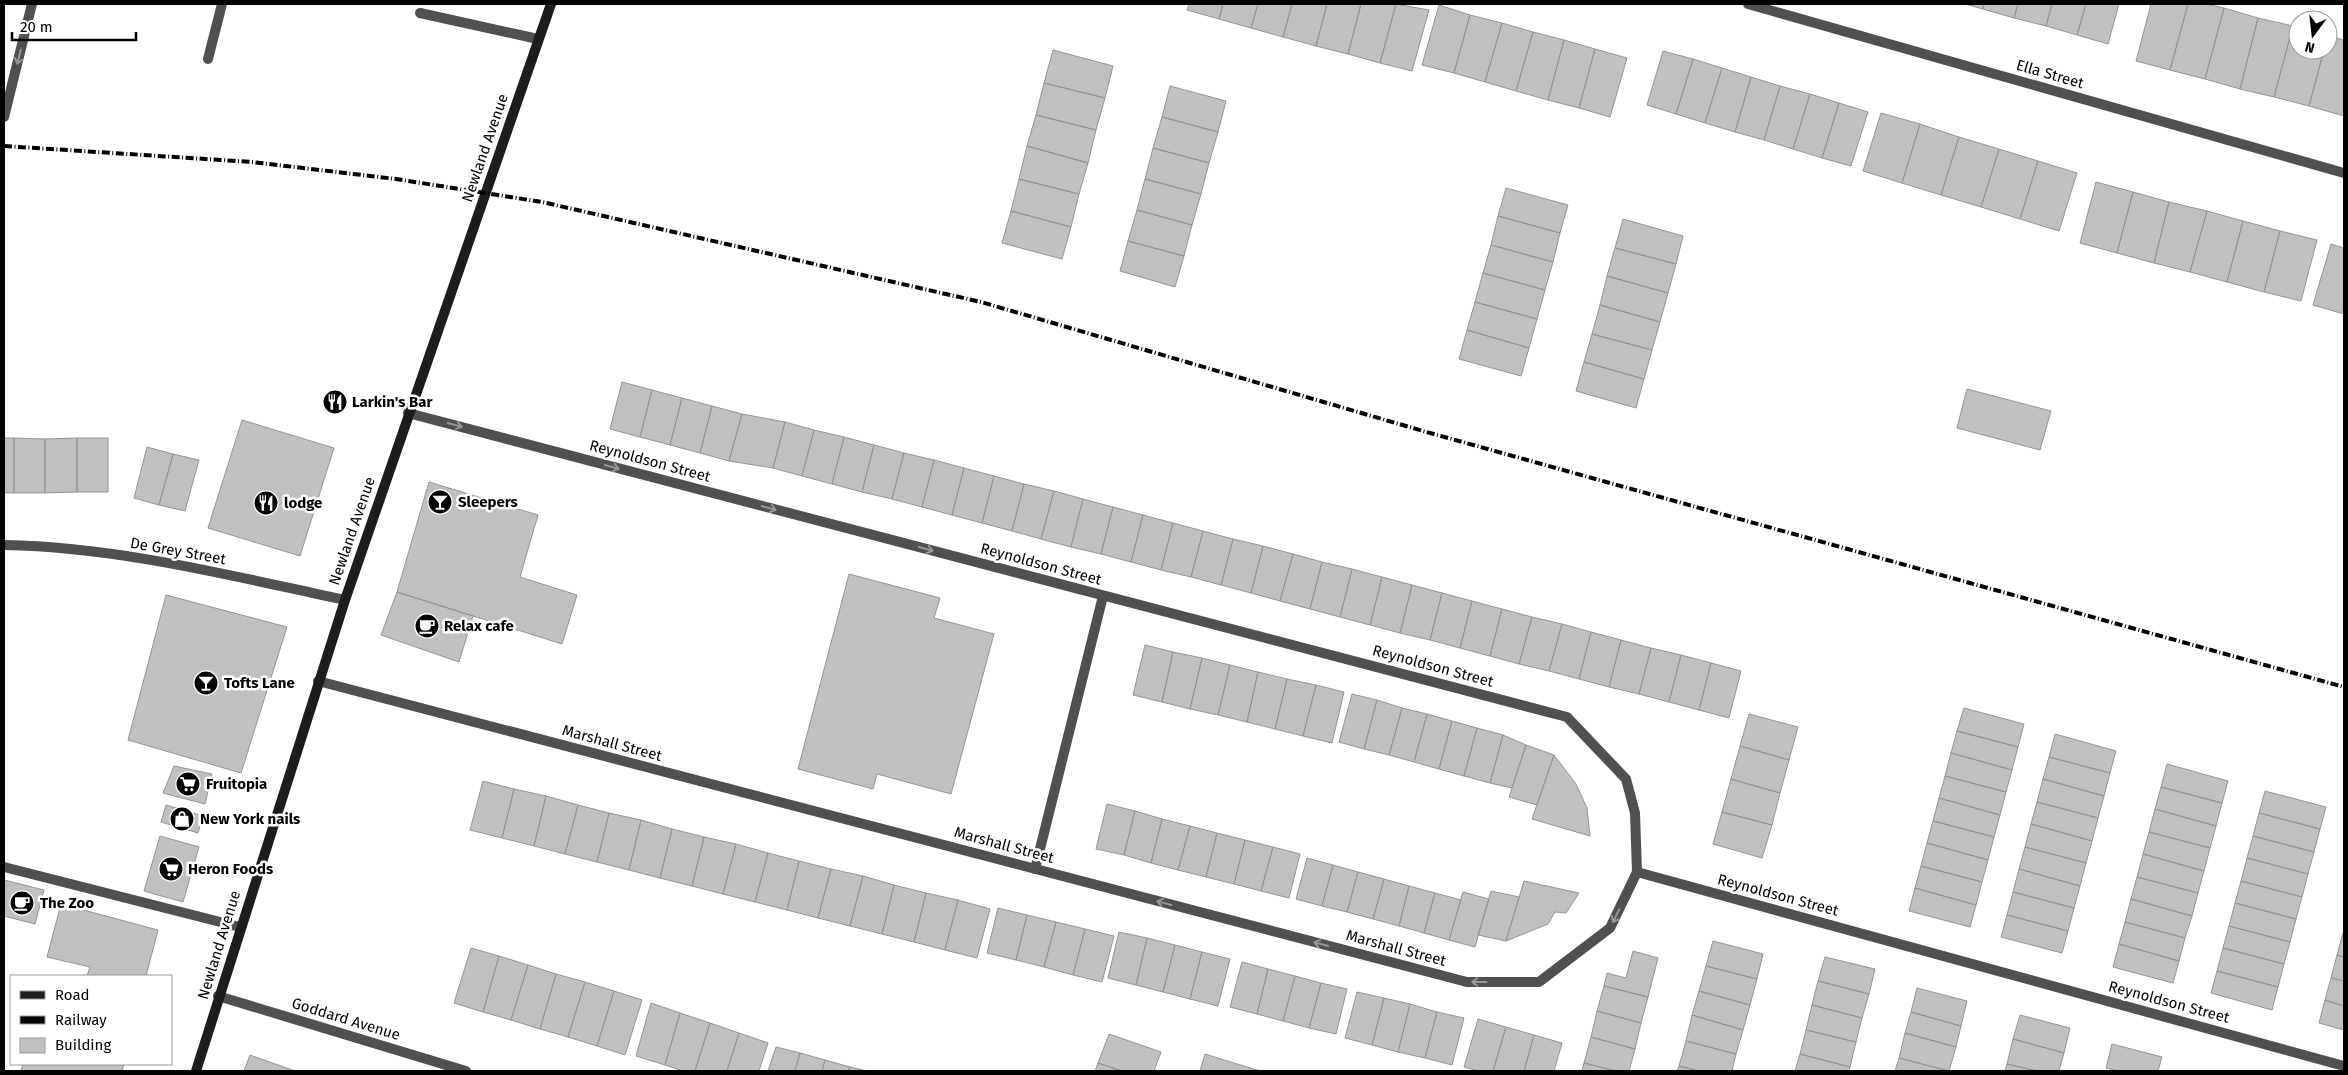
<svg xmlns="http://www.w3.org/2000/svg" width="2348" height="1075" font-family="'Fira Sans',sans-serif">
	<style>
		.building { fill: #c0c0c0; stroke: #949494 }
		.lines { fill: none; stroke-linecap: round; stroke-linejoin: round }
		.lane { stroke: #505050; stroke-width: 10 }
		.street { stroke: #505050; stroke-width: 10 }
		.secondary { stroke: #1d1d1d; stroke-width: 10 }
		.rail { stroke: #000; stroke-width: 4; stroke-dasharray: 8 2.5 1 2.5; stroke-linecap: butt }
		.oneway { stroke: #969696 }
		.labels { text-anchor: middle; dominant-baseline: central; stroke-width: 5; stroke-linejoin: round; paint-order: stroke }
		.street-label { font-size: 15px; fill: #000; stroke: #fff }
		.poi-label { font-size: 15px; font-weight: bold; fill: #000; stroke: #fff; text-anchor: start }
	</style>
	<rect width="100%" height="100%" fill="#fff"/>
	<path class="building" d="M1189,4H1223L1219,19L1187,10Z
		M1223,4H1258L1251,28L1219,19Z
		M1258,4H1292L1283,37L1251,28Z
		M1292,4H1327L1316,46L1283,37Z
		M1327,4H1361L1348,54L1316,46Z
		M1361,4H1396L1380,63L1348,54Z
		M1396,4L1429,10L1412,71L1380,63Z
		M1965,4H1984L1983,9Z
		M1984,4H2018L2014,18L1983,9Z
		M2018,4H2052L2046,26L2014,18Z
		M2052,4H2086L2077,35L2046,26Z
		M2086,4H2119L2108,44L2077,35Z
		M2151,4H2188L2170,70L2136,61Z
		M2188,4H2206L2224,8L2205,79L2170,70Z
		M1439,5L1470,15L1454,73L1422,65Z
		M2224,8L2258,18L2240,89L2205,79Z
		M1470,15L1502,23L1485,82L1454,73Z
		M2258,18L2293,26L2274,97L2240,89Z
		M1502,23L1533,32L1516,91L1485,82Z
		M2293,26L2298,28V50H2324L2309,106L2274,97Z
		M1533,32L1564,40L1548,100L1516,91Z
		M2328,36L2344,40V116L2309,106L2324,50H2328Z
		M1564,40L1595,49L1579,108L1548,100Z
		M1595,49L1627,58L1610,117L1579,108Z
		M1053,50L1113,66L1105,98L1044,83Z
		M1663,51L1693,59L1676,114L1647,105Z
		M1693,59L1722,68L1705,123L1676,114Z
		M1722,68L1751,77L1735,132L1705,123Z
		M1751,77L1780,86L1764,140L1735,132Z
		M1044,83L1105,98L1096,130L1036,115Z
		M1170,86L1226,101L1218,132L1162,117Z
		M1780,86L1810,94L1793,149L1764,140Z
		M1810,94L1839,103L1822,158L1793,149Z
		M1839,103L1868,112L1851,166L1822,158Z
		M1881,113L1920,124L1902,183L1863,171Z
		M1036,115L1096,130L1088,163L1027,146Z
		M1162,117L1218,132L1209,163L1153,148Z
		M1920,124L1959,137L1941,195L1902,183Z
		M1959,137L1999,149L1981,207L1941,195Z
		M1027,146L1088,163L1079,194L1019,179Z
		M1153,148L1209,163L1201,194L1145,179Z
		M1999,149L2038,161L2020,219L1981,207Z
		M2038,161L2077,173L2059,231L2020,219Z
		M1019,179L1079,194L1071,227L1011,211Z
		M1145,179L1201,194L1192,225L1137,210Z
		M2096,182L2133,192L2117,253L2080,243Z
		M1506,188L1568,205L1560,233L1498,216Z
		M2133,192L2169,202L2154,263L2117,253Z
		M2169,202L2207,211L2190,272L2154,263Z
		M1137,210L1192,225L1184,256L1128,241Z
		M1011,211L1071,227L1062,259L1002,243Z
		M2207,211L2243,221L2227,282L2190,272Z
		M1498,216L1560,233L1553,262L1491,245Z
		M1623,219L1683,236L1676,264L1615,248Z
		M2243,221L2280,231L2264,292L2227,282Z
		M2280,231L2317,240L2301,301L2264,292Z
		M1128,241L1184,256L1175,287L1120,271Z
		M2331,244L2344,248V314L2313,305Z
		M1491,245L1553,262L1545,290L1483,273Z
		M1615,248L1676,264L1668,293L1607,276Z
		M1483,273L1545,290L1537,319L1475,302Z
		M1607,276L1668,293L1660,322L1600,305Z
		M1475,302L1537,319L1529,348L1467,330Z
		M1600,305L1660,322L1652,350L1592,334Z
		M1467,330L1529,348L1521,376L1459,359Z
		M1592,334L1652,350L1644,379L1584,362Z
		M1584,362L1644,379L1636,408L1576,391Z
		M622,382L652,390L640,437L610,429Z
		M1967,389L2051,411L2040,450L1957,428Z
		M652,390L682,398L670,445L640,437Z
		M682,398L712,406L700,453L670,445Z
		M712,406L742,414L729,461L700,453Z
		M742,414L785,422L773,468L729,461Z
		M242,420L334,448L300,556L208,528Z
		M785,422L814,430L802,476L773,468Z
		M814,430L844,437L832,484L802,476Z
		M844,437L874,445L862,492L832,484Z
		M4,438H14V493H4Z
		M14,438L45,439V493H14Z
		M77,438V492L45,493V439Z
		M77,438H108V492H77Z
		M874,445L904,453L892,499L862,492Z
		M147,447L173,454L159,505L134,498Z
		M904,453L934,460L922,507L892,499Z
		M173,454L199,460L185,511L159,505Z
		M934,460L964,468L952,515L922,507Z
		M964,468L994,476L982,523L952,515Z
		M994,476L1024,484L1012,531L982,523Z
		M429,482L538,515L520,577L577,595L562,644L397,592Z
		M1024,484L1054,491L1041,539L1012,531Z
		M1054,491L1083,499L1071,547L1041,539Z
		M1083,499L1113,507L1101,554L1071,547Z
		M1113,507L1143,515L1131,562L1101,554Z
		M1143,515L1173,523L1161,570L1131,562Z
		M1173,523L1203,531L1191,577L1161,570Z
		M1203,531L1233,539L1221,585L1191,577Z
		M1233,539L1263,546L1251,593L1221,585Z
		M1263,546L1293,554L1280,601L1251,593Z
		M1293,554L1322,562L1310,609L1280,601Z
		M1322,562L1352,569L1340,617L1310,609Z
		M1352,569L1382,577L1370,625L1340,617Z
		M849,574L940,598L934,618L994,634L951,794L877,774L873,789L798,769Z
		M1382,577L1412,585L1400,633L1370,625Z
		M1412,585L1442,593L1430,640L1400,633Z
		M397,592L473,616L459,662L381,635Z
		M1442,593L1472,601L1460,648L1430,640Z
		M166,595L287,627L241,773L128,740Z
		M1472,601L1502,609L1490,656L1460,648Z
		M1502,609L1532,617L1519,664L1490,656Z
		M1532,617L1562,624L1549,671L1519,664Z
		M1562,624L1591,632L1579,679L1549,671Z
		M1591,632L1621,640L1609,687L1579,679Z
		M1621,640L1651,648L1639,694L1609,687Z
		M1145,645L1173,652L1162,702L1133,695Z
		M1651,648L1681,655L1669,702L1639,694Z
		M1173,652L1202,658L1190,709L1162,702Z
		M1681,655L1711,663L1699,710L1669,702Z
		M1202,658L1230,665L1218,715L1190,709Z
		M1711,663L1741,671L1729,718L1699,710Z
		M1230,665L1258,672L1247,722L1218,715Z
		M1258,672L1287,679L1275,729L1247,722Z
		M1287,679L1316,685L1303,736L1275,729Z
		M1316,685L1344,692L1332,743L1303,736Z
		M1352,694L1377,700L1364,749L1339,742Z
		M1377,700L1402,708L1389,755L1364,749Z
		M1402,708L1427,714L1414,762L1389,755Z
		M1964,708L2024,724L2018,747L1957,731Z
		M1427,714L1452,721L1439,769L1414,762Z
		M1749,714L1798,727L1789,760L1740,746Z
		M1452,721L1477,728L1464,776L1439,769Z
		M1477,728L1503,735L1490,783L1464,776Z
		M1957,731L2018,747L2012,770L1951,753Z
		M2055,734L2116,751L2110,773L2049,757Z
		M1503,735L1526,745L1512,788L1490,783Z
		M1526,745L1554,755L1537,805L1509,797Z
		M1740,746L1789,760L1780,793L1731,779Z
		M1951,753L2012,770L2006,792L1945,776Z
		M1554,755L1576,784L1587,808L1590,836L1532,819Z
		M2049,757L2110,773L2104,796L2043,779Z
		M2167,764L2228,781L2222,803L2161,787Z
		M174,766L212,774L205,804L163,793Z
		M1945,776L2006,792L2000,815L1939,798Z
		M1731,779L1780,793L1772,825L1722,812Z
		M2043,779L2104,796L2098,818L2037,802Z
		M483,781L514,789L502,838L470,830Z
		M2161,787L2222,803L2216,826L2155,809Z
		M514,789L546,796L534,846L502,838Z
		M2265,791L2326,807L2320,829L2259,813Z
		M546,796L578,805L565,854L534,846Z
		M1939,798L2000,815L1994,837L1933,821Z
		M2037,802L2098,818L2092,841L2031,824Z
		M1107,804L1135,811L1124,855L1096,849Z
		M166,805L203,816L198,833L161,822Z
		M578,805L609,813L597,862L565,854Z
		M2155,809L2216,826L2210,848L2149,832Z
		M1135,811L1162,819L1151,863L1124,855Z
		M1722,812L1772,825L1762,858L1713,844Z
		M609,813L641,820L629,870L597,862Z
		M2259,813L2320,829L2314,852L2253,836Z
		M1162,819L1190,826L1178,870L1151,863Z
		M641,820L672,829L660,878L629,870Z
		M1933,821L1994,837L1988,860L1927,843Z
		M2031,824L2092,841L2086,863L2025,847Z
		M1190,826L1217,833L1206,877L1178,870Z
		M672,829L704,837L692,886L660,878Z
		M2149,832L2210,848L2204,871L2143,854Z
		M1217,833L1245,840L1234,884L1206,877Z
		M160,836L199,847L183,902L144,891Z
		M2253,836L2314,852L2308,874L2247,858Z
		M704,837L736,844L723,894L692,886Z
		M1245,840L1273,847L1261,891L1234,884Z
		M1927,843L1988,860L1982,882L1921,866Z
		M736,844L768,853L755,902L723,894Z
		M1273,847L1300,854L1289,898L1261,891Z
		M2025,847L2086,863L2080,886L2019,869Z
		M768,853L799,861L787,910L755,902Z
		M2143,854L2204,871L2198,893L2137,877Z
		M1307,858L1333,865L1322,906L1296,899Z
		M2247,858L2308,874L2302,897L2241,881Z
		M799,861L831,869L818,918L787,910Z
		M1333,865L1358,872L1347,912L1322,906Z
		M1921,866L1982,882L1976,905L1915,888Z
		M831,869L863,876L850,926L818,918Z
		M2019,869L2080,886L2074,908L2013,892Z
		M1358,872L1384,879L1373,919L1347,912Z
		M863,876L894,885L882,934L850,926Z
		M2137,877L2198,893L2192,916L2131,899Z
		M1384,879L1409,886L1399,926L1373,919Z
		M4,880L44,890L35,924L4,916Z
		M1524,881L1579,893L1566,913L1555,912L1548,924L1506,941Z
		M2241,881L2302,897L2296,919L2235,903Z
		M894,885L926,893L914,942L882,934Z
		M1409,886L1435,893L1424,933L1399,926Z
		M1915,888L1976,905L1970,927L1909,911Z
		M1491,891L1519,897L1506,941L1478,935Z
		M1463,892L1489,899L1475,947L1449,940Z
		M2013,892L2074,908L2068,931L2007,915Z
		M926,893L958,900L945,950L914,942Z
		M1435,893L1461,900L1449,940L1424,933Z
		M2131,899L2192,916L2185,938L2125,922Z
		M958,900L990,909L977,958L945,950Z
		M2235,903L2296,919L2290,942L2229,926Z
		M61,904L158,930L146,976H87L90,967L47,957Z
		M998,908L1027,915L1016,960L987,953Z
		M1027,915L1056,922L1044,967L1016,960Z
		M2007,915L2068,931L2062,953L2001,937Z
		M1056,922L1085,929L1073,975L1044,967Z
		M2125,922L2185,938L2179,961L2119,944Z
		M2229,926L2290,942L2284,964L2223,948Z
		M1085,929L1114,936L1102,982L1073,975Z
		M1119,932L1147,938L1136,985L1108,978Z
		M2343,933H2344V957L2337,955Z
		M1147,938L1175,945L1163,992L1136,985Z
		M1713,941L1763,954L1757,979L1706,966Z
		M2119,944L2179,961L2173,983L2113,967Z
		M1175,945L1202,952L1190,999L1163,992Z
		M471,948L499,956L483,1012L454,1003Z
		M2223,948L2284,964L2278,987L2217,971Z
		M1633,951L1658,958L1648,997L1604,986L1607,973L1626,978Z
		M1202,952L1230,959L1218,1006L1190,999Z
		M2337,955L2344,957V981L2331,978Z
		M499,956L528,965L511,1020L483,1012Z
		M1825,957L1875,969L1869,994L1818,981Z
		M1242,962L1268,969L1257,1014L1230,1007Z
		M528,965L556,974L540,1029L511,1020Z
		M1706,966L1757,979L1750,1005L1699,991Z
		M1268,969L1295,976L1283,1021L1257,1014Z
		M2217,971L2278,987L2272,1010L2211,993Z
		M556,974L585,982L568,1037L540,1029Z
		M1295,976L1321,983L1309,1028L1283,1021Z
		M2331,978L2344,981V1006L2325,1000Z
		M1818,981L1869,994L1862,1018L1812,1005Z
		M585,982L614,991L597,1046L568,1037Z
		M1321,983L1347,989L1336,1034L1309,1028Z
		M1604,986L1648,997L1641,1023L1597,1011Z
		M1917,988L1967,1001L1961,1026L1911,1012Z
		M614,991L642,1000L625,1055L597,1046Z
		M1699,991L1750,1005L1743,1030L1692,1015Z
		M1357,992L1384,998L1372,1045L1345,1038Z
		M1384,998L1410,1004L1398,1052L1372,1045Z
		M2325,1000L2344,1006V1030L2319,1023Z
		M651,1003L680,1013L665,1065L636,1056Z
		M1410,1004L1437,1012L1425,1058L1398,1052Z
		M1812,1005L1862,1018L1856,1042L1806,1030Z
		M1597,1011L1641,1023L1635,1049L1591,1037Z
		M1437,1012L1464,1018L1452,1065L1425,1058Z
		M1911,1012L1961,1026L1956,1047L1905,1033Z
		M680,1013L710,1023L695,1071H683L665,1065Z
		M1692,1015L1743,1030L1736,1054L1686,1041Z
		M2020,1015L2070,1028L2064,1053L2013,1039Z
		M1478,1019L1506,1027L1493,1071H1478L1464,1067Z
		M710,1023L739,1033L727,1071H695Z
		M1506,1027L1534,1035L1524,1071H1493Z
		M1806,1030L1856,1042L1850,1067L1800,1054Z
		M739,1033L768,1043L759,1071H727Z
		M1905,1033L1956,1047L1949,1071L1899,1058Z
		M1109,1034L1161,1052L1154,1071H1122L1098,1063Z
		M1534,1035L1562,1043L1554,1071H1524Z
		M1591,1037L1635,1049L1629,1071H1616L1584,1063Z
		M2013,1039L2064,1053L2059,1071H2037L2007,1064Z
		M1686,1041L1736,1054L1732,1071H1699L1679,1066Z
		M2112,1044L2162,1057L2158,1071H2118L2106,1068Z
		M776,1047L800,1053L795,1071H768Z
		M800,1053L825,1060L822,1071H795Z
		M1205,1054L1260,1071H1200Z
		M1800,1054L1850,1067L1849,1071H1795Z
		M250,1055L295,1071H244Z
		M1899,1058L1949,1071H1895Z
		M825,1060L850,1067L848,1071H822Z
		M1098,1063L1122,1071H1095Z
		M1584,1063L1616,1071H1582Z
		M23,1064H124L122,1071H21Z
		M2007,1064L2037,1071H2005Z
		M1679,1066L1699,1071H1677Z
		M850,1067L867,1071H848Z"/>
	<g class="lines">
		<path class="lane" d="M420,13L538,39
			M208,59L222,4
			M4,867L240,927
			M1035,869L1103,596"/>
		<path class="street" d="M1748,4L2344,173
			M4,117L32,4
			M4,545C119,547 232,576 345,600
			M318,681L1467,982H1539L1610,928L1637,872L1635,813L1626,779L1567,717L408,413
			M1637,872L2344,1066
			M218,996L466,1071"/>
		<path class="secondary" d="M196,1071L345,600L551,4"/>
		<path class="rail" d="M4,146L252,162L396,179L542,202L981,302L1423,431L2344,687"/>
	</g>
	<defs><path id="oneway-shaft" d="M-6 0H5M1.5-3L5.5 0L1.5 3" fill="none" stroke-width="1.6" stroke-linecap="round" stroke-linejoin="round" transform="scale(1.25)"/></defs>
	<g class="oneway">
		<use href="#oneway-shaft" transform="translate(19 57) rotate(104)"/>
		<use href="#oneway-shaft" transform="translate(455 425) rotate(15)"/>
		<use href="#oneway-shaft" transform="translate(612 467) rotate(15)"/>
		<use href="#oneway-shaft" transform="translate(769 508) rotate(15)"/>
		<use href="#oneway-shaft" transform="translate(926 549) rotate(15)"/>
		<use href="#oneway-shaft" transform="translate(1164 903) rotate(-165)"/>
		<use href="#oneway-shaft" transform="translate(1616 916) rotate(116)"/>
		<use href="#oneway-shaft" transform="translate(1321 944) rotate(-165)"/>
		<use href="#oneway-shaft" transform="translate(1479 982) rotate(180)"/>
	</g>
	<defs>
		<symbol id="restaurant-disc" viewBox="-11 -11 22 22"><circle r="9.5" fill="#000" stroke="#fff"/><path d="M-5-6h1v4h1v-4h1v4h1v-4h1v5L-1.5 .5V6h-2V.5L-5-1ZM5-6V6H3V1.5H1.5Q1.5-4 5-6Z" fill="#fff"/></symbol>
		<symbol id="bar-disc" viewBox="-11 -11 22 22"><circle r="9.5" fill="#000" stroke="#fff"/><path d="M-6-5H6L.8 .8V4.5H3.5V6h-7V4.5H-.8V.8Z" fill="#fff"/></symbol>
		<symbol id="cafe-disc" viewBox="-11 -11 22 22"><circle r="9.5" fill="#000" stroke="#fff"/><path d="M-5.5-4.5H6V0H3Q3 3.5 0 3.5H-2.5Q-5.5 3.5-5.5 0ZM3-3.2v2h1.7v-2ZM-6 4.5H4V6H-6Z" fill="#fff"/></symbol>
		<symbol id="supermarket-disc" viewBox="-11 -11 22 22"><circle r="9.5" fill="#000" stroke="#fff"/><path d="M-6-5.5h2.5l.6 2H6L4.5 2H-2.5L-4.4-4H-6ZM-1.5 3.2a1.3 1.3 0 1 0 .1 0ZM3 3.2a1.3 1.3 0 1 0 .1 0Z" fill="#fff"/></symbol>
		<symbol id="shop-disc" viewBox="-11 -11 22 22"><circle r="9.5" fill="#000" stroke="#fff"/><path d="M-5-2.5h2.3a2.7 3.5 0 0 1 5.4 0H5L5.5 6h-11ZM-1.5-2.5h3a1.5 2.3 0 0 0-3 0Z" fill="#fff"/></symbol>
	</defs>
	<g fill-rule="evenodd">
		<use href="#restaurant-disc" x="321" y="388" width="28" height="28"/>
		<use href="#bar-disc" x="426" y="488" width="28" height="28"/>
		<use href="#restaurant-disc" x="252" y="489" width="28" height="28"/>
		<use href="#cafe-disc" x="413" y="612" width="28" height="28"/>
		<use href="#bar-disc" x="192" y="669" width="28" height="28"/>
		<use href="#supermarket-disc" x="174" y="770" width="28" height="28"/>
		<use href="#shop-disc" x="168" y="805" width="28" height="28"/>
		<use href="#supermarket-disc" x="157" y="855" width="28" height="28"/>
		<use href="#cafe-disc" x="8" y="889" width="28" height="28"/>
	</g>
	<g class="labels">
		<g class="street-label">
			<text transform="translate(2050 74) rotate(16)">Ella Street</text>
			<text transform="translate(485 148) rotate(-71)">Newland Avenue</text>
			<text transform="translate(650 461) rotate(15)">Reynoldson Street</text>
			<text transform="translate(352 531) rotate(-71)">Newland Avenue</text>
			<text transform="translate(178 551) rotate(10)">De Grey Street</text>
			<text transform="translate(1041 564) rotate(15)">Reynoldson Street</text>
			<text transform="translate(1433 666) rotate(15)">Reynoldson Street</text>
			<text transform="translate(612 743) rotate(15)">Marshall Street</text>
			<text transform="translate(1004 845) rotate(15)">Marshall Street</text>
			<text transform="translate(1778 895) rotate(15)">Reynoldson Street</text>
			<text transform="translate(219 945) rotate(-73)">Newland Avenue</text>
			<text transform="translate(1396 948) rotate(15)">Marshall Street</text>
			<text transform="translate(2169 1002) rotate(15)">Reynoldson Street</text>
			<text transform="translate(346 1019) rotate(17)">Goddard Avenue</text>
		</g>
		<g class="poi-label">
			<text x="352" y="402">Larkin's Bar</text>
			<text x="458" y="502">Sleepers</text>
			<text x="284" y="503">lodge</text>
			<text x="444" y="626">Relax cafe</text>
			<text x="224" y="683">Tofts Lane</text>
			<text x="206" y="784">Fruitopia</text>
			<text x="200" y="819">New York nails</text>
			<text x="188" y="869">Heron Foods</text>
			<text x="40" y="903">The Zoo</text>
		</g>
	</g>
	<rect width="2348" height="1075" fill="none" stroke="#000000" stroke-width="10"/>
	<rect x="10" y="975" width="162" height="90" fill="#ffffff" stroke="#999999"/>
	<rect x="20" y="991" width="25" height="8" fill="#1d1d1d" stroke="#999999"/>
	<text x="55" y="1000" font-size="15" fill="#000000">Road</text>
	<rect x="20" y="1016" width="25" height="8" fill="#000000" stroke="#999999"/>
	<text x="55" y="1025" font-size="15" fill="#000000">Railway</text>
	<rect x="20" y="1038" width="25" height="15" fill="#c0c0c0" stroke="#999999"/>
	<text x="55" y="1050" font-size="15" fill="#000000">Building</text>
	<g transform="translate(2313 35) rotate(195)"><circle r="24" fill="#ffffff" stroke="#999999"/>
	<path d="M0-4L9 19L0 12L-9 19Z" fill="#000000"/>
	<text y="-8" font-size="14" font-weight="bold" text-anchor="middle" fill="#000000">N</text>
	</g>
	<path d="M12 32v8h124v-8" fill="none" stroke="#000000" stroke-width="2.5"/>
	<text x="20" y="32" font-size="15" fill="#000000" stroke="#ffffff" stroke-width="4" paint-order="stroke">20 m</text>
</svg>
